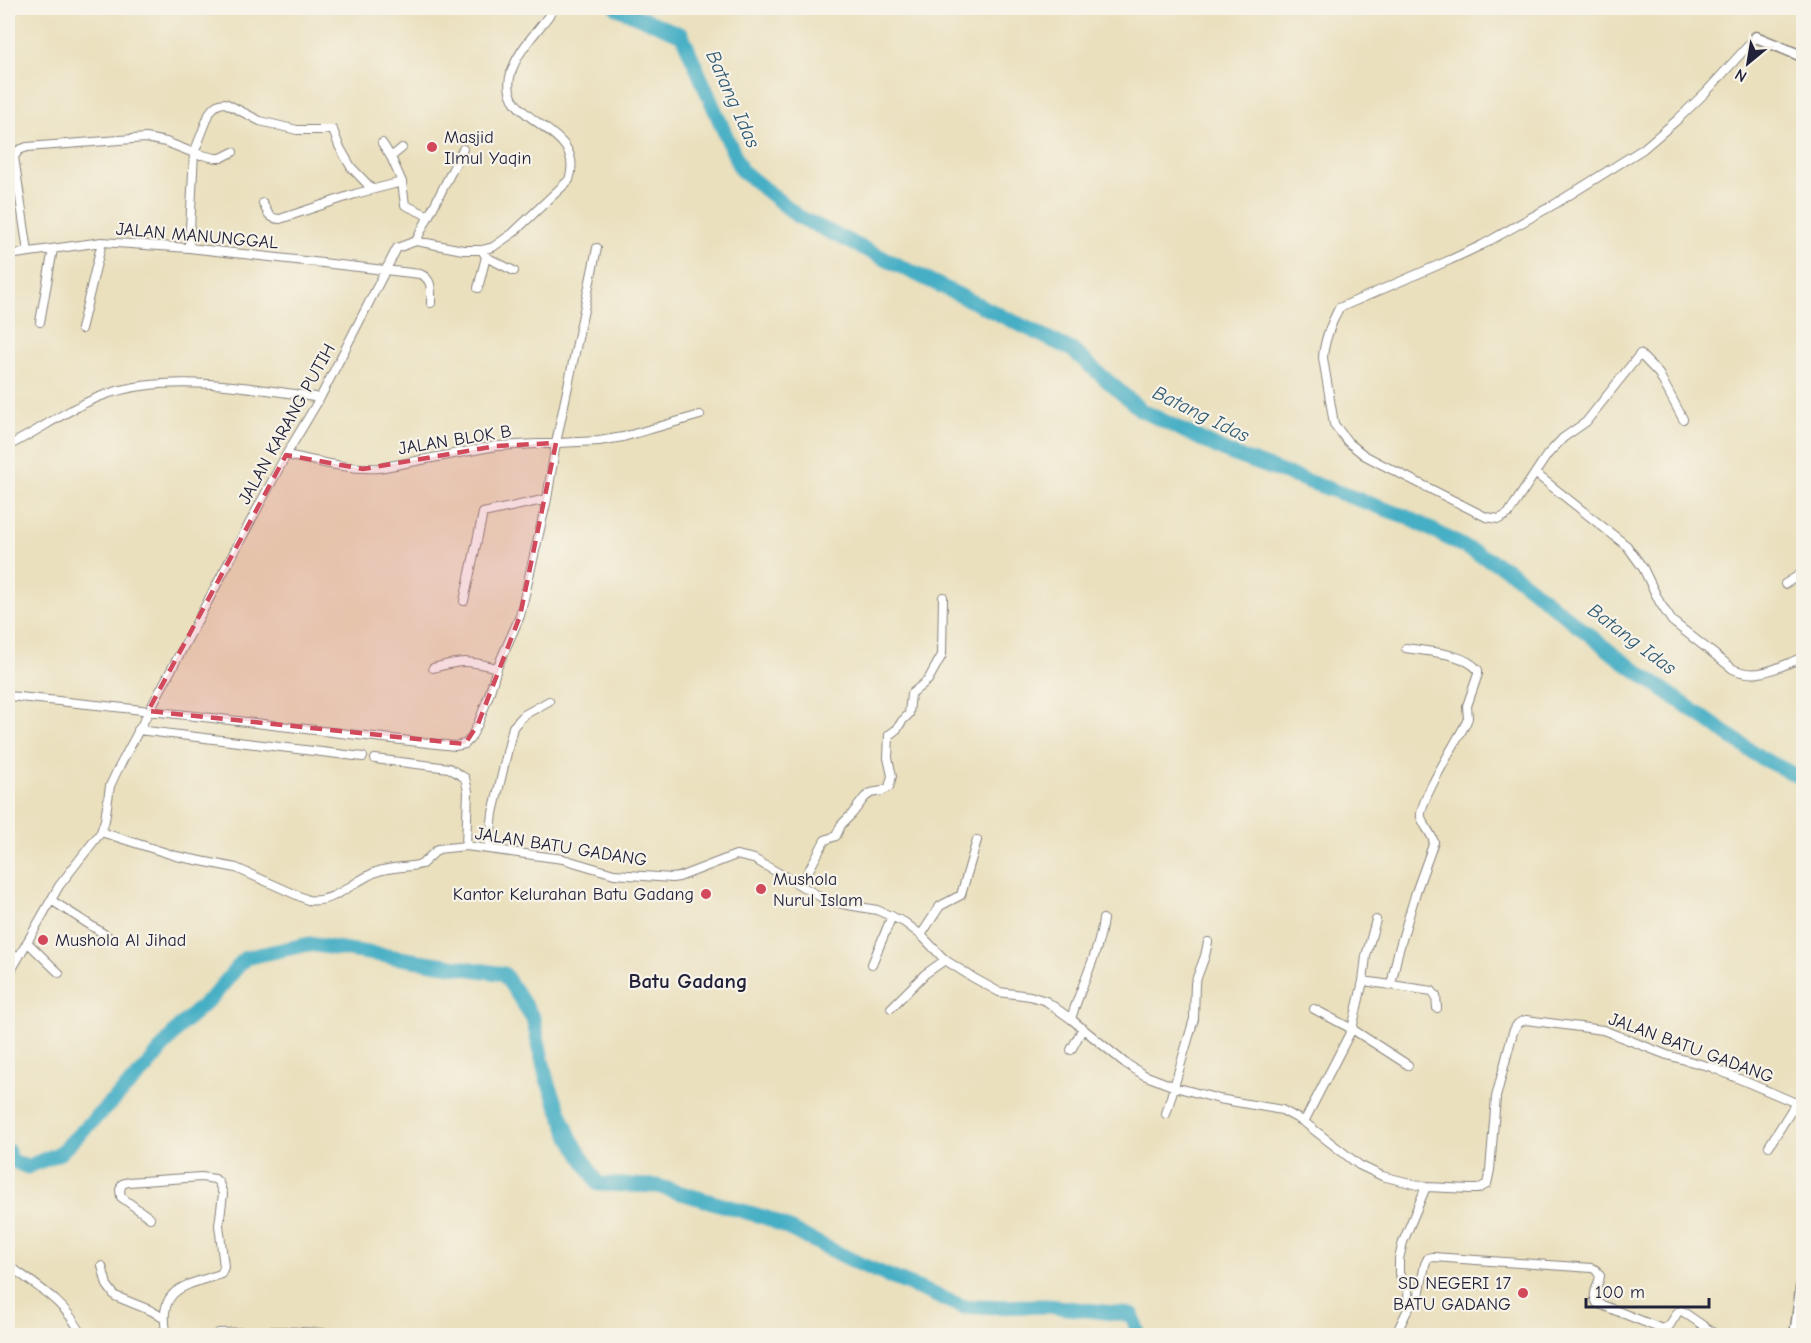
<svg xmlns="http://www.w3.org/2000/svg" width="1811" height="1343" font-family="'Comic Neue',sans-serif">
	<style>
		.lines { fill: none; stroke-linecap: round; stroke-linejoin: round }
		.river { stroke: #46afc5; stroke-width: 15 }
		.street-casing { stroke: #86817c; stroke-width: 10 }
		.secondary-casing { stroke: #86817c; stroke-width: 13 }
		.highway-casing { stroke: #86817c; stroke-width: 16 }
		.street { stroke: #fff; stroke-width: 8 }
		.secondary { stroke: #fff; stroke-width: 10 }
		.highway { stroke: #fff; stroke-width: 14 }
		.marked { fill: #d1495b; fill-opacity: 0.2; stroke: #d1495b; stroke-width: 4.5; stroke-dasharray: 12 8; stroke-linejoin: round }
		.poi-dot { fill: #d1495b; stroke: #f7f3e8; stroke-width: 2 }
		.labels { text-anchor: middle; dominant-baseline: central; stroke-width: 4.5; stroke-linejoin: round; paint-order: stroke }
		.poi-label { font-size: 18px; fill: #22223b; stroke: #f7f3e8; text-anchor: start }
		.street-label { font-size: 18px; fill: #22223b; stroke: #f7f3e8 }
		.water-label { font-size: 20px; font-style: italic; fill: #305a72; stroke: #f7f3e8 }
		.quarter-label { font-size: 21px; font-weight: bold; fill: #22223b; stroke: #f7f3e8 }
	</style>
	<rect width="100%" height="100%" fill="#f7f3e8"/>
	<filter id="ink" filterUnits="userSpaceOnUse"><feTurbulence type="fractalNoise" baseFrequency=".0167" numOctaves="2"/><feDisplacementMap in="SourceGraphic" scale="12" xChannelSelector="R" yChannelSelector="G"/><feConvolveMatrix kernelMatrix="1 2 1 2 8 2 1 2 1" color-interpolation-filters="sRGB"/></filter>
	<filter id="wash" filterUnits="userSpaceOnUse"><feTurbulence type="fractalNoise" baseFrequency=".008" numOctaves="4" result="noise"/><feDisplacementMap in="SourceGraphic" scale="24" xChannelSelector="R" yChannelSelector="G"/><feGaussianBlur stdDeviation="1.35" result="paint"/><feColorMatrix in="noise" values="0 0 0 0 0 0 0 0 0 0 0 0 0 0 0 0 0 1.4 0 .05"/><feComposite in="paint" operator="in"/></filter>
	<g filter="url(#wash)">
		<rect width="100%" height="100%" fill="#eae0be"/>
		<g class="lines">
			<path class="river" d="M617,8L682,35L741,170L799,217L1072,350L1141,410L1229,453L1407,517L1507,569L1617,657L1761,758L1804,779
				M8,1151L9,1159L27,1167L60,1153L145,1069L180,1026L215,994L245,958L309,944L504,974L533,1018L546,1077L570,1137L598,1184L657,1186L767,1218L862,1265L964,1307L1048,1306L1132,1315L1139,1336"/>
		</g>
	</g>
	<g filter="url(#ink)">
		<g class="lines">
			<defs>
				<path id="street" d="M382,143L391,157L402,182
					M391,157L402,148
					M263,203C267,212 269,219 280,219L355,194L402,182L405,205L429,216
					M416,241L463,149
					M189,248L194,153L210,112C214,106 218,103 225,103L260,121L297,130H333L339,146L351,167L372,189
					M482,250L486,257L514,271
					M28,252L14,157L19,150L27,147L146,138L166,142L194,153L215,158H221L233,152
					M8,255L102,242L189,248L420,274C433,279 431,291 431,303
					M478,288L486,257
					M40,322L53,249
					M81,329L102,242
					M1683,419L1659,374L1640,354L1586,422L1563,438L1547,455L1508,514L1499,519L1486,517L1381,464L1364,455L1348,442L1334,424L1323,358C1324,340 1331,324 1339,308L1450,260L1482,245L1555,204L1643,149L1677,120L1707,91L1756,37
					M8,446C42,429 73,405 110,393C172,373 256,388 320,398
					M286,455C317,461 348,470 379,468L496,446L599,441L623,437L700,415
					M1535,473L1627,546L1643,568L1660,603L1672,621L1733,669C1759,681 1779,666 1804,657
					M1785,584L1804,572
					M464,601L483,513L547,499
					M433,668C462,660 467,660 497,668
					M8,696C157,710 306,730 455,746L465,744L470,739L478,724L489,695L497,668L520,616L547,499L556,443L597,248
					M138,730L363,757
					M375,759L449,768L465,778L468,791L466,846
					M101,832L176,856L236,868L308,900C334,904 353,881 376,872C390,866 407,868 422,864L438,849L466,846L563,859L614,874L672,878L679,877L736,855L754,859L826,900L842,904L877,910L904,922L921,935L945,960L972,977L999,992L1030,996L1046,1001L1071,1019L1125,1063L1144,1075L1175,1087L1219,1099L1282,1110L1304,1122L1359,1165L1382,1176L1426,1187L1471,1189H1478L1487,1184L1490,1170L1496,1097L1513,1032C1516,1025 1518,1022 1526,1020L1603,1030L1667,1055L1711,1067L1796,1103L1804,1104
					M489,849L493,813L513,727L524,715L549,701
					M801,885L825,840L836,836L841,825L852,814L865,797L871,793L882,791L889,787L892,776L888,758L889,735L897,729L902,721L909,714L911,694L928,680L942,655L943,597
					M51,900L115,941
					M921,935L940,906L961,895L977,840
					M27,942L59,973
					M8,952L19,957
					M872,964L892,916
					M8,976L59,886L101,832L105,820L110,786L116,773L286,455L320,398L397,248L416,241L463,250H482L493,247L513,233L569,180C588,124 495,125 511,73C519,47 540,30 554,8
					M1363,981L1366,956L1376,920
					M1391,985L1432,991L1436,996L1437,1008
					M891,1008L925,974L945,960
					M1314,1009L1352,1029L1408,1065
					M1071,1019C1081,985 1099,954 1103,919
					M1071,1050L1083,1028
					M1166,1114L1194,1019L1195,983L1205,956L1208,942
					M1304,1122L1352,1029L1363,981L1391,985L1398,953L1416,892L1434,842C1431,833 1424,826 1421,817C1418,803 1458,739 1466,723L1468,718L1467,706L1478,674V670C1462,652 1429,652 1406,648
					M1769,1146L1796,1103
					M150,1218L121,1197L120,1190L122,1184L128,1182L201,1177L215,1179L219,1183L223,1194L219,1225L224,1267L221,1274C184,1286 156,1288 167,1336
					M8,1265C35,1285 68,1303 82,1336
					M102,1266L107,1285L115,1296L152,1311L163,1318
					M1409,1307L1408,1291L1399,1273V1259L1403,1242L1426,1187
					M1395,1336L1409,1307L1419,1296L1425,1264L1428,1258L1433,1257L1592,1268L1596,1270L1600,1276C1599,1284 1591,1295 1597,1303L1662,1329L1669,1326L1678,1312L1682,1311L1718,1336"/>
				<path id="secondary" d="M1756,37L1804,57
					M1795,1336L1804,1267"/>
				<path id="highway" d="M219,1336L278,1334L323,1336"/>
			</defs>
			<use href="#street" class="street-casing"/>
			<use href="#secondary" class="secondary-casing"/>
			<use href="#highway" class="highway-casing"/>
			<use href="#street" class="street"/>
			<use href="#secondary" class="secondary"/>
			<use href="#highway" class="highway"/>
		</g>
	</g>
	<path class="marked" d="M556,443L520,616L478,724L465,744L148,711L286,455L363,469L496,446Z"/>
	<g class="poi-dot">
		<circle cx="432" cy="147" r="6"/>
		<circle cx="761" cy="889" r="6"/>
		<circle cx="706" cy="894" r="6"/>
		<circle cx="43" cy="940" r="6"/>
		<circle cx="1523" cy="1293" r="6"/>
	</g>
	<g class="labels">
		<g class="poi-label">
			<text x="444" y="137">Masjid<tspan x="444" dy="21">Ilmul Yaqin</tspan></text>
			<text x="773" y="879">Mushola<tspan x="773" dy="21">Nurul Islam</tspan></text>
			<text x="694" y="894" text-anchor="end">Kantor Kelurahan Batu Gadang</text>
			<text x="55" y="940">Mushola Al Jihad</text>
			<text x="1511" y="1283" text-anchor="end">SD NEGERI 17<tspan x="1511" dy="21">BATU GADANG</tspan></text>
		</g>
		<g class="street-label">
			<text transform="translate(197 236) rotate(5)">JALAN MANUNGGAL</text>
			<text transform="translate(287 424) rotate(-61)">JALAN KARANG PUTIH</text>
			<text transform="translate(455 440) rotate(-9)">JALAN BLOK B</text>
			<text transform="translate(561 847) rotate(9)">JALAN BATU GADANG</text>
			<text transform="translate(1691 1048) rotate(20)">JALAN BATU GADANG</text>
		</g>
		<g class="water-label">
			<text transform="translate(733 99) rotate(66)">Batang Idas</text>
			<text transform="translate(1201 414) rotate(26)">Batang Idas</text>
			<text transform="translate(1632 639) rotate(37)">Batang Idas</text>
		</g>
		<g class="quarter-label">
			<text x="688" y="981">Batu Gadang</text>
		</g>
	</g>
	<rect width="1811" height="1343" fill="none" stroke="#f7f3e8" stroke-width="30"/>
	<g transform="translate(1748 63) rotate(210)" stroke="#f7f3e8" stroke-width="4.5" paint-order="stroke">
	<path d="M0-4.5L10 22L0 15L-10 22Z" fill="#22223b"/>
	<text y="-9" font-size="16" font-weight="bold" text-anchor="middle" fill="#22223b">N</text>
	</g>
	<path d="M1586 1298v9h123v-9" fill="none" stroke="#22223b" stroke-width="3"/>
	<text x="1595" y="1298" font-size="18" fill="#22223b" stroke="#f7f3e8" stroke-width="4.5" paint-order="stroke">100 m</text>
</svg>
